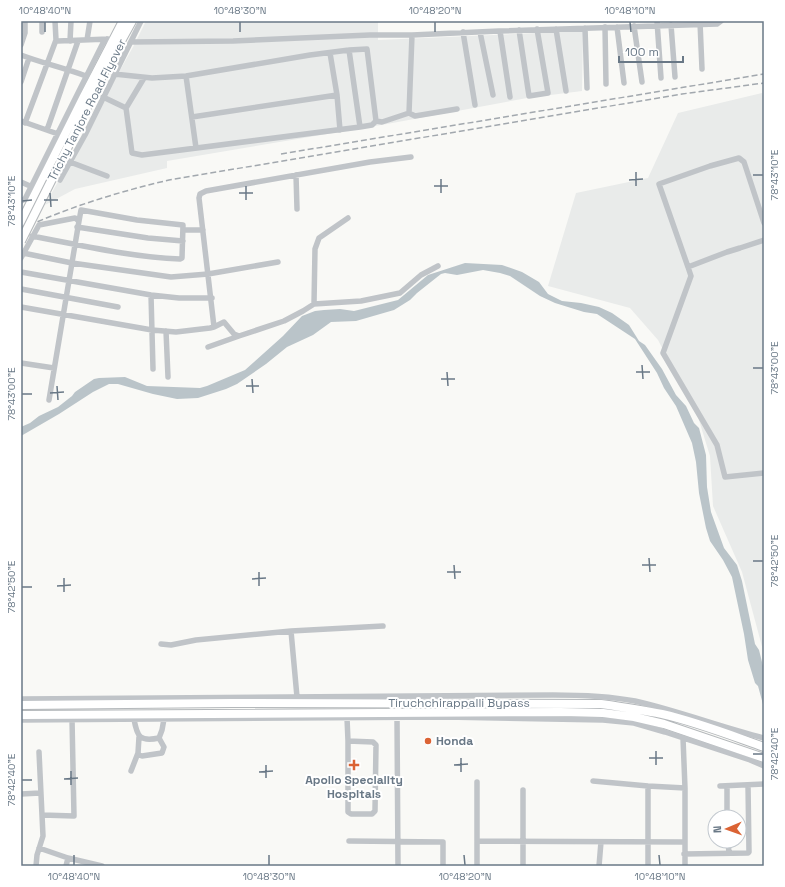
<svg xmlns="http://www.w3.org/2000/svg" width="785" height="887" font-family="'Space Grotesk',sans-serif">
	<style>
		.built { fill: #e9ebea }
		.water { fill: #bac4c9 }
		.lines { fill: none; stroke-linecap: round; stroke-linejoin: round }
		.highway-casing { stroke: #b4b8bb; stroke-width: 10 }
		.minor { stroke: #c0c4c8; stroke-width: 5.5 }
		.highway { stroke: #fff; stroke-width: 8 }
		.rail { stroke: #a2a8ae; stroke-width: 1.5; stroke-dasharray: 6 3; stroke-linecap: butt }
		.highway-bridge-casing { stroke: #b4b8bb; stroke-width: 10; stroke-linecap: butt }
		.highway-bridge { stroke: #fff; stroke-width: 8 }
		.ticks { fill: none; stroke: #697886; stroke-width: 1.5 }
		.poi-dot { fill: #db6334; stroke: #fff; stroke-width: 1.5 }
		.labels { text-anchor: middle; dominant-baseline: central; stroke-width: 4; stroke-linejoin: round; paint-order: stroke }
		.street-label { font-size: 12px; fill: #697886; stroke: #fff }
		.poi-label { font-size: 12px; font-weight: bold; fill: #697886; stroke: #fff; text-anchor: start }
		.neatline { fill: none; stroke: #697886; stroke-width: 1.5 }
		.ticks-label { font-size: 10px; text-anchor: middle; fill: #697886 }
	</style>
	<rect width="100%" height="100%" fill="#f9f9f6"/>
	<path class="built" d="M146,21H378V40L583,31L582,91L527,98L387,124L167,161V168L75,189L45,205L133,47Z
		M762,93L764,100V654L742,572L713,506L710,456L698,417L658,340L630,308L548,286L576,193L648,178L678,113Z"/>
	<path class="water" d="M465,263L502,265L522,272L539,282L548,294L562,301L581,303L599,307L612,313L629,325L639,341L645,345L662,369L676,395L686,406L694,423L699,428L706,455L707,487L711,512L724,548L737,565L742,581L755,644L759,650L764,670V708L758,686L755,683L748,660L744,634L732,577L723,560L710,541L706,528L699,493L696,462L692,443L676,406L664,388L657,373L635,339L597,314L584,312L555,303L540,296L510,276L500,273L483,270L457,275L445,273L441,274L417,293L410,300L394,310L356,321L331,322L313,335L287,347L266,364L237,384L226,389L198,398L177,399L153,394L118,384H109L93,392L59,414L21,436V427L30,423L39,416L58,407L72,396L75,392L94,379L99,378L125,377L147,386L200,388L207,386L245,370L283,336L302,316L315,311L324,310L340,309L354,311L398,300L428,275Z"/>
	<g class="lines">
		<defs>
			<path id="highway" d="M58,167L106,68L132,21
				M21,222L83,98L123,21
				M21,705L232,703L601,704C622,707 642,710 662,714C697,722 730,735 764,747
				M21,715L560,712L603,713L634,717L664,724L764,758"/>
		</defs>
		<use href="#highway" class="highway-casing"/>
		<path class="minor" d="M42,21V32
			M55,21L56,40L58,41L108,39
			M657,21L661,78
			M700,22L702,69
			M671,25L675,77
			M634,26L642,82
			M605,27L606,84
			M617,27L624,83
			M585,28L587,88
			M556,29L566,91
			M519,30L529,96L548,93L537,29
			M500,31L510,97
			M463,32L475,105
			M480,32L493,95
			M412,35L409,113L415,116L457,109
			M87,40L90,21
			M70,41L71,21
			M131,42L233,41L370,35H412L499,31L717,24L721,21
			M21,45L25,33V21
			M349,50L360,127
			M330,53L337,95L340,130
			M21,55C42,63 64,68 86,76
			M114,74L152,78L186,76L310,55L349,50L367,49L376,121L372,125L360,127L142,155L132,153L126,108L144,78
			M186,76L196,148
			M21,82L29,58
			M103,97L126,108
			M192,117L337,95
			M21,121L58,134
			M376,121L382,122L409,113
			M25,123L56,40
			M47,130L78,41
			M70,162L107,176
			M296,175L297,209
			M60,180L85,135L141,21
			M21,182L30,186
			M21,201L25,199L103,43L107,39
			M764,223L744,162L739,158L710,166L659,184L688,267L727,252L740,248L764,240
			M77,227L148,238L183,241
			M183,230H203
			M32,236C81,245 130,257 180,259L182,258L183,225L137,220L81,210L79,221
			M23,253L72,263L171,277L208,274L278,262
			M21,258L39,225L75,218L79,221L49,400
			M688,267L691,276L663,353L717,445L725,477L764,473
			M21,272L151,295L179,298H212
			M21,289L118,307
			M151,295L153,369
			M314,304L315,249L319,238L348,218
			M21,307L152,330L176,332L210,328L214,327L199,198L200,194L206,191L370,162L411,157
			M214,327L224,322L234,334L239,336L284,321L303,311L314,304L361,301L400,293L421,275L438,266
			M166,331L168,377
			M208,347L239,336
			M21,363L54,368
			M291,631L297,697
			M161,644L171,645L196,640L291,631L383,626
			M21,699L553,695C580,695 608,696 635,701C679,711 720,727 764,738
			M397,717L398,866
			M347,718L348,741L373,742L376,745L375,811L372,814H351L348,812V741
			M134,719C137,737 140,742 159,738L162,730L164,719
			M21,720L445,717L603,720L634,723L665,732L750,760L764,766
			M683,738L685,788V866
			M138,753L139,737
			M131,771L138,753L139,755L142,756L162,753L164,747L159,738
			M593,781L648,786L685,788
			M477,782V866
			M720,786L764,784
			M727,786V817
			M523,790V866
			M21,794L40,793
			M42,815L74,816L72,719
			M349,841L443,842V866
			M477,841L684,842
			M728,841L729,853
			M39,848L68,858L102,866
			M684,854L748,853L749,852L748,785
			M36,866L37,855L43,836L39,752
			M66,866L68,858
			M599,866L601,842
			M648,866V786"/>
		<use href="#highway" class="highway"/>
		<path class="rail" d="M281,154L764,74
			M21,229C69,207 118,192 169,180L682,94L764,83"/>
		<defs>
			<path id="highway-bridge" d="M21,241L58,167"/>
		</defs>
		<use href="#highway-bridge" class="highway-bridge-casing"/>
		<use href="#highway-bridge" class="highway-bridge"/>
	</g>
	<path class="ticks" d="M45,22V32M240,22V32M435,22V32M630,22L631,32M636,172V186M753,175H763M441,179V193M629,180L643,179M246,186V200M434,186H448M50,193L51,207M239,193H253M44,200H58M22,201L32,200M642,365L643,379M753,368H763M447,372L448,386M636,372H650M252,379L253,393M441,379H455M57,386L58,400M246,386H259M50,393L64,392M22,394H32M649,558L650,572M753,561H763M454,565L455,579M642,565H656M259,572V586M447,572H461M64,578V592M252,579L266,578M57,586L71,585M22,587H32M656,751V765M753,754H763M461,758V772M649,758H663M266,765V778M454,765L468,764M71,771V785M259,772L273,771M64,779L78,778M22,780H32M74,855V865M269,855V865M464,855L465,865M659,855L660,865"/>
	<g class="poi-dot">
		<circle cx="428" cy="741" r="4"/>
		<path d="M352 759h4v4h4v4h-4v4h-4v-4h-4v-4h4z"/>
	</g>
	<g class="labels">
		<g class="street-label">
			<text transform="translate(87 110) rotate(-63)">Trichy Tanjore Road Flyover</text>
			<text x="459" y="703">Tiruchchirappalli Bypass</text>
		</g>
		<g class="poi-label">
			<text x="436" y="741">Honda</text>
			<text x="354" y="780" text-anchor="middle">Apollo Speciality<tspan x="354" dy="14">Hospitals</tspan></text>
		</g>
	</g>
	<rect width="785" height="887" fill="none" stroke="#ffffff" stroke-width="44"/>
	<g transform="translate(727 829) rotate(268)"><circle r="19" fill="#ffffff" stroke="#c3c9cf"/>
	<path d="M0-3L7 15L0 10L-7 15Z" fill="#db6334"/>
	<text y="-6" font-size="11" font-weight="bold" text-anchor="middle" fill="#697886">N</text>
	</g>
	<path d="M619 56v6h64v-6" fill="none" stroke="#697886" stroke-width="2"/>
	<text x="625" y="56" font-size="12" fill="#697886" stroke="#ffffff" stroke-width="3" paint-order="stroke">100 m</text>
	<rect x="22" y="22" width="741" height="843" class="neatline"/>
	<g class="ticks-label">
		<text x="45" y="14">10°48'40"N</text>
		<text x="240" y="14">10°48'30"N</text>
		<text x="435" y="14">10°48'20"N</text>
		<text x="630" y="14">10°48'10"N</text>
		<text transform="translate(774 175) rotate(-90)" y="4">78°43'10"E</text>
		<text transform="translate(11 201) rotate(-90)" y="4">78°43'10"E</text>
		<text transform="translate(774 368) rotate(-90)" y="4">78°43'00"E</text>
		<text transform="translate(11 394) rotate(-90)" y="4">78°43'00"E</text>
		<text transform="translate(774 561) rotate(-90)" y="4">78°42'50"E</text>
		<text transform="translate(11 587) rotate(-90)" y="4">78°42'50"E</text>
		<text transform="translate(774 754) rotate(-90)" y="4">78°42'40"E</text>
		<text transform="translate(11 780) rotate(-90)" y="4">78°42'40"E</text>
		<text x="74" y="880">10°48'40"N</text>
		<text x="269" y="880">10°48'30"N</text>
		<text x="465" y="880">10°48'20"N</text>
		<text x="660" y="880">10°48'10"N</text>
	</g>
</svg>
